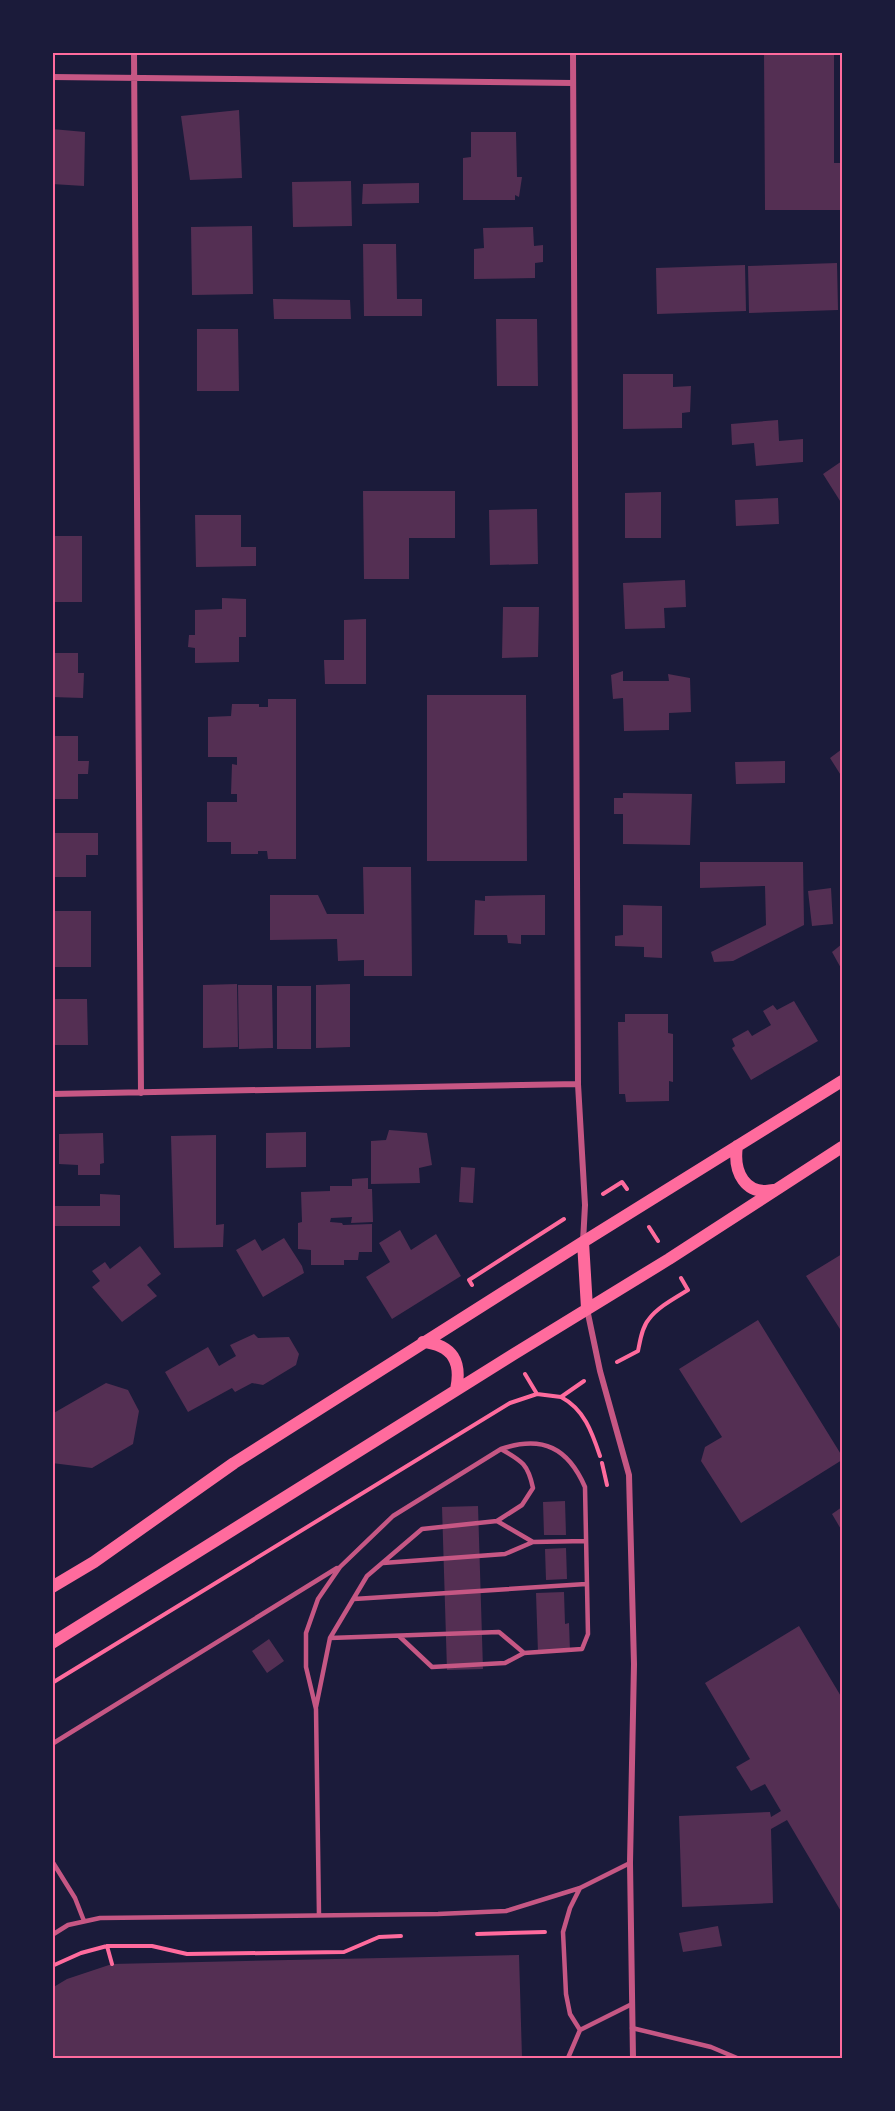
<svg xmlns="http://www.w3.org/2000/svg" width="895" height="2111" font-family="'Fira Sans',sans-serif">
	<style>
		.building { fill: #542f53 }
		.lines { fill: none; stroke-linecap: round; stroke-linejoin: round }
		.path { stroke: #ff6b9d; stroke-width: 4 }
		.service { stroke: #c65784; stroke-width: 4.5 }
		.minor { stroke: #c65784; stroke-width: 6 }
		.secondary { stroke: #ff6b9d; stroke-width: 12 }
		.neatline { fill: none; stroke: #ff6b9d; stroke-width: 2 }
	</style>
	<rect width="100%" height="100%" fill="#1b1b3a"/>
	<path class="building" d="M764,52H834V163H842V210H765Z
		M239,110L242,178L190,180L181,116Z
		M52,129L85,132L84,186L52,184Z
		M471,132H516L517,177H522L519,197L515,195V200H463V158L471,157Z
		M351,181L352,226L293,227L292,182Z
		M419,183V203L362,204L363,184Z
		M252,226L253,294L192,295L191,227Z
		M533,227L534,246L543,245V262L535,263V278L474,279V249L484,248L483,228Z
		M363,244H396L397,299H422V316H364Z
		M837,263L838,310L749,313L748,266Z
		M745,265L746,311L657,314L656,268Z
		M273,299L350,300L351,319H274Z
		M496,319H537L538,386H497Z
		M197,329H238L239,391H197Z
		M623,374H673V387L691,386L690,412L682,413V428L623,429Z
		M778,420L779,441L803,439V462L756,466L754,443L732,445L731,424Z
		M842,461V504L823,474Z
		M363,491H455V538H409V579H364Z
		M661,492V538H625V493Z
		M778,498L779,524L736,526L735,500Z
		M537,509L538,564L490,565L489,510Z
		M195,515H241V547H256V566L196,567Z
		M55,536H82V602H52Z
		M685,580L686,607L664,608L665,628L625,629L623,583Z
		M222,598L246,599V637H239V662L195,663V648L188,647L189,635H195V610L222,609Z
		M503,607H539L538,657L502,658Z
		M366,619V684H325L324,660H344V620Z
		M52,653H78V673H84L83,698L52,697Z
		M623,671V681H669L668,674L690,678L691,712L669,713V730L624,731L623,698L613,699L611,675Z
		M427,695H526L527,861H427Z
		M268,699H296V859H268L267,851H258V854H231V842H207V802H237V794H231L232,764L237,765V757H208V717L231,716L232,704H259V707H268Z
		M52,736H78V761H89L88,774H78V799H52Z
		M842,749V777L830,758Z
		M785,761V783L736,784L735,762Z
		M623,793L692,794L690,845L623,844V814H614V798H623Z
		M52,833H98V855H86V877H52Z
		M700,862H803L804,925L733,961L714,962L711,952L766,925L765,886L700,888Z
		M363,867H411L412,976H364V960L338,961L337,939L270,940V895H318L327,914H364Z
		M831,888L833,924L812,926L808,891Z
		M545,895V935H521V944L508,943L507,935H474L475,900L485,901V896Z
		M623,905L662,906V958L644,957V947L615,946V936L623,935Z
		M52,911H91V967H52Z
		M842,944V970L832,952Z
		M237,984L238,1047L203,1048V985Z
		M350,984V1047L316,1048V985Z
		M238,985H272L273,1048L239,1049Z
		M277,986H311V1049H277Z
		M52,999H87L88,1045H52Z
		M794,1001L818,1041L751,1080L732,1048L735,1046L732,1039L748,1030L752,1036L771,1025L763,1011L773,1005L777,1010Z
		M625,1014H668V1033L673,1034V1082L669,1081V1101L626,1102L625,1094H619L618,1022H625Z
		M389,1130L427,1133L432,1165L419,1168L420,1183L371,1184V1141L386,1140Z
		M306,1132V1167L266,1168V1133Z
		M103,1133L104,1163L100,1164V1175H78V1165L59,1164V1134Z
		M216,1135V1225L224,1224L223,1247L174,1248L171,1136Z
		M461,1167L475,1168L473,1203L459,1202Z
		M368,1178V1189H372L373,1222L351,1223L352,1217L331,1218L330,1222L342,1223L343,1225L372,1224V1252H359L358,1260H344V1265H311V1250L298,1249V1223L302,1222L301,1192L330,1191V1186H352V1179Z
		M100,1194L120,1195V1226H52V1206H100Z
		M400,1230L411,1250L436,1234L461,1276L392,1319L366,1277L390,1262L379,1243Z
		M284,1238L302,1266L304,1273L263,1297L236,1250L255,1239L262,1251Z
		M140,1246L161,1274L147,1285L157,1296L122,1322L92,1287L100,1281L92,1271L105,1262L110,1269Z
		M842,1254V1327L840,1329L806,1276Z
		M758,1320L842,1456V1460L741,1523L701,1461L705,1447L722,1437L679,1369Z
		M254,1334L258,1338L289,1337L299,1354L296,1365L263,1385L252,1383L235,1392L232,1388L188,1412L165,1372L208,1347L219,1366L236,1356L230,1345Z
		M106,1383L128,1390L139,1411L133,1444L92,1468L52,1463V1414Z
		M565,1501L566,1535H544L543,1502Z
		M478,1506L483,1669L447,1670L442,1507Z
		M842,1507V1531L832,1514Z
		M566,1548L567,1579L546,1580L545,1549Z
		M564,1592L565,1624L569,1623L570,1652L538,1653L536,1593Z
		M799,1626L842,1698V1913L787,1820L771,1829L773,1903L682,1907L679,1816L770,1812L771,1817L781,1811L765,1784L751,1791L736,1767L750,1759L705,1683Z
		M269,1639L284,1661L267,1673L252,1651Z
		M718,1926L722,1946L683,1952L679,1933Z
		M519,1955L522,2058H52V1988L67,1979L112,1964Z"/>
	<g class="lines">
		<path class="path" d="M603,1194L622,1182L627,1189
			M649,1227L658,1241
			M472,1285L469,1280L564,1219
			M617,1362L638,1351C640,1341 642,1327 649,1319C658,1307 675,1298 688,1290L681,1278
			M525,1374L537,1394
			M561,1397C584,1409 592,1432 600,1456
			M602,1463L607,1485
			M52,1683L510,1403L537,1394L561,1397L584,1381
			M477,1934L545,1932
			M107,1946L112,1964
			M52,1966L81,1953L107,1946H152L187,1954L344,1952L379,1937L401,1936"/>
		<path class="service" d="M497,1521L522,1505L533,1488C528,1464 522,1461 501,1449
			M383,1563L505,1554L533,1542
			M354,1599L586,1584
			M330,1638L499,1632L524,1653
			M316,1707L330,1638L367,1576L422,1529L497,1521L533,1542L586,1541
			M52,1744L337,1568
			M52,1861L75,1898L84,1921
			M580,1888L570,1908L563,1932L566,1994L570,2014L580,2030
			M319,1915L316,1709L306,1667V1633L318,1599L340,1567L393,1516L501,1449C543,1435 568,1448 585,1487L588,1634L582,1649L524,1653L505,1663L432,1667L399,1636
			M52,1935L68,1925L100,1918L438,1914L506,1911L580,1888L630,1863
			M632,2028L711,2047L737,2058
			M568,2058L580,2030L632,2004"/>
		<path class="minor" d="M134,52L141,1093
			M573,52L578,1084L585,1205L583,1242
			M52,77L573,83
			M52,1094L578,1084
			M587,1309L600,1371L629,1475L634,1664L630,1863L633,2058"/>
		<path class="secondary" d="M737,1146C733,1172 745,1196 774,1190
			M583,1242L587,1308
			M423,1342C453,1345 462,1362 456,1390
			M52,1587L94,1562L234,1463L583,1242L842,1081
			M52,1643L514,1354L669,1259L842,1147"/>
	</g>
	<rect width="895" height="2111" fill="none" stroke="#1b1b3a" stroke-width="108"/>
	<rect x="54" y="54" width="787" height="2003" class="neatline"/>
</svg>
